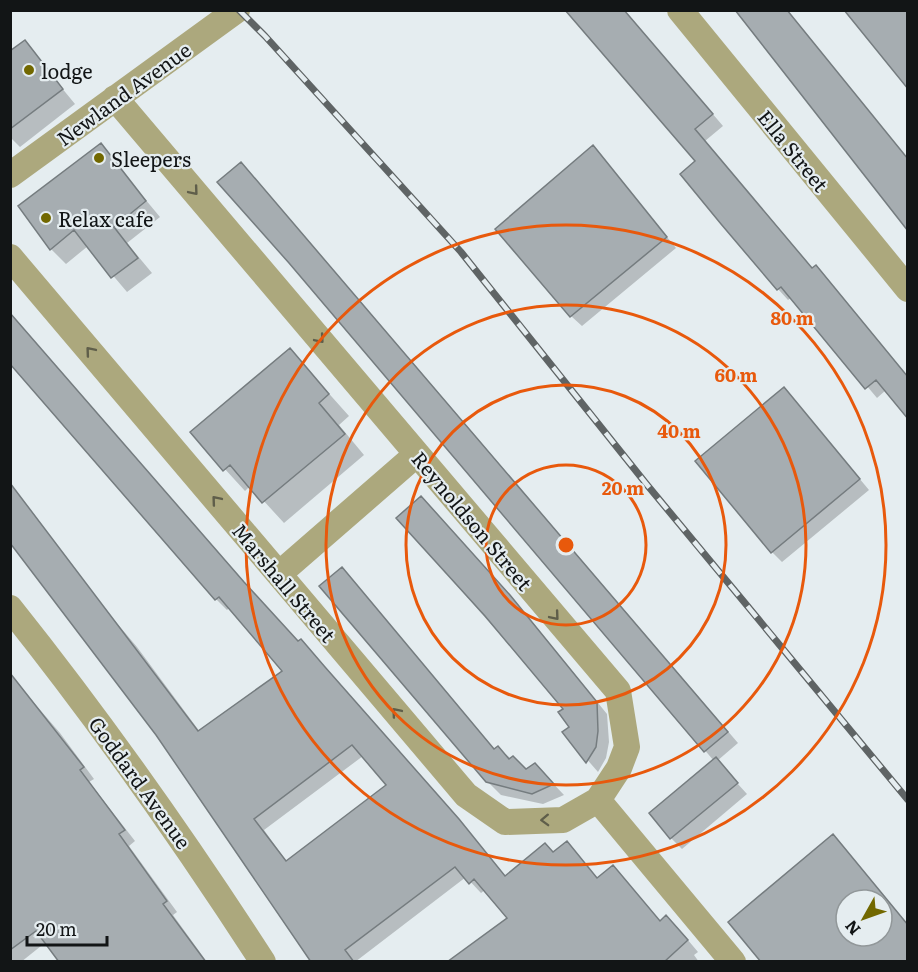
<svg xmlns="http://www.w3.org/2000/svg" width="918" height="972" font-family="Literata,serif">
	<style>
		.shadow { fill: #0003; fill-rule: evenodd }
		.building { fill: #a6adb1; stroke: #757c7f; stroke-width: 1.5; fill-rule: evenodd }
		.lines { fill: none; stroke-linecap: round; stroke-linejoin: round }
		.minor { stroke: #aca87d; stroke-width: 26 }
		.rail-casing { stroke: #5f6465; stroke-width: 7 }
		.rail { stroke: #e5edf0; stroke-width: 4.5; stroke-dasharray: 14; stroke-linecap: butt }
		.oneway { stroke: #5f5e4a }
		.ring { fill: none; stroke: #e8590c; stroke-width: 3 }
		.poi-dot { fill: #726800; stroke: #e5edf0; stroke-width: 2 }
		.labels { text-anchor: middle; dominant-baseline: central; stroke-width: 4.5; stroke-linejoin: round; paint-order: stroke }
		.poi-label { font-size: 20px; fill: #121516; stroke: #e5edf0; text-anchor: start }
		.street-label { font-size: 20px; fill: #121516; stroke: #e5edf0 }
		.centre { fill: #e8590c; stroke: #e5edf0; stroke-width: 3 }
		.ring-label { font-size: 18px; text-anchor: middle; font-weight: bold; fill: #e8590c; stroke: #e5edf0; stroke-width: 4.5; stroke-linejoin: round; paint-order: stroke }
	</style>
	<rect width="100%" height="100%" fill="#e5edf0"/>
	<path class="shadow" d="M564,10H624L723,126L705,141L813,270L886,390L877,398L792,297L788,300L778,289L698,161L583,29Z
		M24,42L75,104L20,147L10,137V53Z
		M100,145L160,217L127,243L152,273L127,292L88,246L66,264L51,249Z
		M593,147L676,248L582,326L571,316Z
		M251,174L738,743L717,761L747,794L682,849L671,838L714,761L290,262Z
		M18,324L254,595L298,643L311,652L506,877L554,854H577L598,879L661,922L677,927L698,952L694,955L699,962H542L485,890L481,893L466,877L355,962H313L157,735L94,596L137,647L200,732L284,671L230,607L227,610L216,599ZM363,756L388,785L287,862L264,830Z
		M290,350L349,416L339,425L364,455L284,523L250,486L245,491L192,433Z
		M794,400L869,490L782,562L772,552Z
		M398,518L520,607L607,714L609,742L606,758L598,772L564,733L572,727L565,709Z
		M352,579L495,750L498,748L526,771L545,775L564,795L543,804L501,795L489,783L321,586Z
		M10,675L60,733L94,779L89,782L135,841L129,846L177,912L173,915L207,962H61L46,942L21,962H10Z"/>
	<path class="building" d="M565,10H624L713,114L695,129L812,268L816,265L908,377V419L876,380L865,389L781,287L777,290L721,224L680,174L695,161Z
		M735,10H787L908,159V231Z
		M844,10H908V89Z
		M25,40L63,89L10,129V51Z
		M101,143L146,201L114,227L138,258L111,278L74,230L50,250L18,206Z
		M593,145L667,237L570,317L495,229Z
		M241,162L728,732L704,752L289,263L217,182Z
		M10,313L244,582L298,641L301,639L325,667L459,819L505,876L545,843L553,852L567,841L597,878L613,865L660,921L666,915L688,940L664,962H447L507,918L474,879L469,884L455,867L345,950L354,962H311L156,735L10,543V483L198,731L282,671L219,597L215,600L10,364ZM352,745L386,785L286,861L254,819Z
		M290,348L329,394L319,403L345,434L262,503L230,465L223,471L190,432Z
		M784,387L860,479L771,553L695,461Z
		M421,496L510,595L597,702L598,731L596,747L586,763L562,732L569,727L558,712L563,709L485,616L396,518Z
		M342,567L494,749L498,746L509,759L513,756L526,769L535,763L554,784L532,794L486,782L319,586Z
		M10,673L84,767L80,770L125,830L119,834L167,901L163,904L206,962H59L36,931L10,950Z
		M716,757L738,783L670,839L649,813Z
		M833,834L908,925V962H761L728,922ZM846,900H882V936H846Z"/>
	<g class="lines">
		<path class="minor" d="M680,10L908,289
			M10,175L237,10
			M10,257L466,795L505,822L563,820L598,800L619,768L627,747L618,691L115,98
			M279,574L417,454
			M10,608C101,722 184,840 263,962
			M598,800L733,962"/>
		<defs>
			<path id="rail" d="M239,10L265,36L461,252L648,486L908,800"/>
		</defs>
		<use href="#rail" class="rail-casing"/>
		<use href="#rail" class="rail"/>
	</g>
	<defs><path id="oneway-chevron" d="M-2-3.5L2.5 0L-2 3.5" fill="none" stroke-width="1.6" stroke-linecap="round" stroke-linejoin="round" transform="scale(1.5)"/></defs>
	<g class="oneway">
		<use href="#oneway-chevron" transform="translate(194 191) rotate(50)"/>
		<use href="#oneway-chevron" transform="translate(320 339) rotate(50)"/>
		<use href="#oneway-chevron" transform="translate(90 351) rotate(-130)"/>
		<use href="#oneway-chevron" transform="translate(216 500) rotate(-130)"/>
		<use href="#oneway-chevron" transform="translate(555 616) rotate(50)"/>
		<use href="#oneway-chevron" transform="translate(396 712) rotate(-130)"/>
		<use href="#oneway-chevron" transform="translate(545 820) rotate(178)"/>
	</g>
	<g class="ring">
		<circle cx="566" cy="545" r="80"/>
		<circle cx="566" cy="545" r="160"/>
		<circle cx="566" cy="545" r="240"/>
		<circle cx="566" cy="545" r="320"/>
	</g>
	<g class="poi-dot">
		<circle cx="29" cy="70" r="6"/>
		<circle cx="99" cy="158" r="6"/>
		<circle cx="46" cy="218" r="6"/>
	</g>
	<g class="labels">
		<g class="poi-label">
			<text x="41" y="70">lodge</text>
			<text x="111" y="158">Sleepers</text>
			<text x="58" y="218">Relax cafe</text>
		</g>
		<g class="street-label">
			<text transform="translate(123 93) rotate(-36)">Newland Avenue</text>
			<text transform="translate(794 150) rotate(51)">Ella Street</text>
			<text transform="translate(473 520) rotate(50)">Reynoldson Street</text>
			<text transform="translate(285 582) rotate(50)">Marshall Street</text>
			<text transform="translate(141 782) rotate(54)">Goddard Avenue</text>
		</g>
	</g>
	<circle cx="566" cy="545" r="9" class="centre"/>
	<g class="ring-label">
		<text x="792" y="325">80 m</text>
		<text x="736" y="382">60 m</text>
		<text x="679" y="438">40 m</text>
		<text x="623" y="495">20 m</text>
	</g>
	<rect width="918" height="972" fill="none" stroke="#121516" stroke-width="24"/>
	<g transform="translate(864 918) rotate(230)"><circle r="28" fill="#e5edf0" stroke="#919799" stroke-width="1.5"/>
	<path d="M0-4.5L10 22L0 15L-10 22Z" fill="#726800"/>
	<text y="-9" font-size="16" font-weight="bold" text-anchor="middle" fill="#121516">N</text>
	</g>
	<path d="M27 936v9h80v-9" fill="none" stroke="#121516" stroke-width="3"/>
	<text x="36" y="936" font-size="18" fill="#121516" stroke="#e5edf0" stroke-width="4.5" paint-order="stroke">20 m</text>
</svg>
